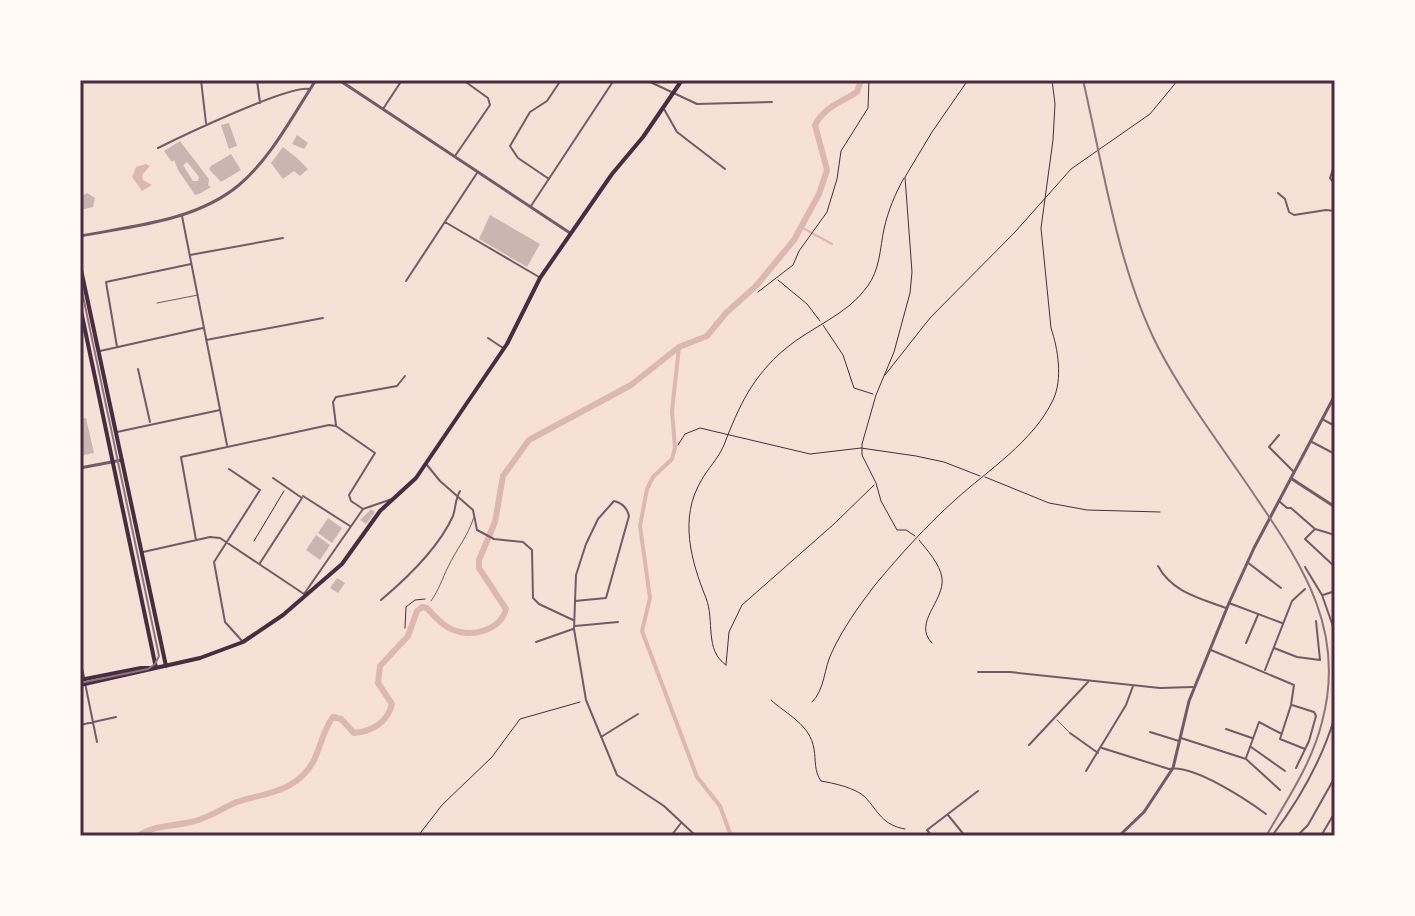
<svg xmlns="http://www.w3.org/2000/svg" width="1415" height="916" font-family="Lato,sans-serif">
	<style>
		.water { fill: #dcb8b0 }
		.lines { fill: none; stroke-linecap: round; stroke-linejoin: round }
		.stream { stroke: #dcb8b0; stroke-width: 2 }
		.canal { stroke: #dcb8b0; stroke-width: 4 }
		.river { stroke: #dcb8b0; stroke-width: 6 }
		.building { fill: #ccb4b1; fill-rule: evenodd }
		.path { stroke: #4a2c40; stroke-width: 1 }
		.service { stroke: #755966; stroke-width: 1 }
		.minor { stroke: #755966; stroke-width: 2 }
		.tertiary { stroke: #755966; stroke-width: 3 }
		.secondary { stroke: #4a2c40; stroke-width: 4 }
		.tram { stroke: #8f747c; stroke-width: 2 }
		.rail { stroke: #8f747c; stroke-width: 2 }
		.neatline { fill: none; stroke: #4a2c40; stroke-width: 3 }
	</style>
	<rect width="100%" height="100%" fill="#f7e1d7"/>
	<path class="water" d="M146,164L150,166L142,175L143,180L152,185L142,191L132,177L136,167Z"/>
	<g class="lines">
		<path class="stream" d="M801,227L832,244"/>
		<path class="canal" d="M679,347L672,411L675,448L672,459L653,477L647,489L640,526L650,598L642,631L697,777L720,806L731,836"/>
		<path class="river" d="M137,836C158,824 170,827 191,822C207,819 222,808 237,802C261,794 287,793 305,773C320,758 320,734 333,717L341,719L354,733C373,731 387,723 392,704L378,683L380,666L408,636L417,611L422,607L427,608C434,616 442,625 451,629C471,638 500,631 506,609L479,568V560L495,522L503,476L529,440L631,385L679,347L707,336L726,313L756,286L794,240L819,194L827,170L815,125C824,107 840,103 857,92L861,80"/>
	</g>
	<path class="building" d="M229,123L237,146L229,149L221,125Z
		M297,135L308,143L304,149L292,144Z
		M180,141L209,179L208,185L211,187L199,194L195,195L178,170L174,160L172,162L164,151ZM187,162L199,177L198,181H193L183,165Z
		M283,147L297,158L308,169L300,176L294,171L283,179L271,163Z
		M231,154L241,170L221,182L209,169L211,166Z
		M87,193L95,198L93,207L80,210V197Z
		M490,215L540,244L527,267L479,239Z
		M86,418L94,453L80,456V419Z
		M371,509L375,512L366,524L360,520Z
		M328,518L342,528L332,543L318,533Z
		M316,535L330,545L320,560L306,550Z
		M337,578L345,583L338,593L330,588Z"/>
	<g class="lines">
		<path class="path" d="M778,280L807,304L820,321
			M758,292L793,265L799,251L827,212L837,179L841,151L868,108L869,80
			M823,325L843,355L854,388L873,394
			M885,375L930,318L1015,232L1071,169L1150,114L1178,80
			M678,445L685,434L700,428L810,454L861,448L916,456L944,462L980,476
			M985,477L1049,503L1087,510L1160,512
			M915,536L906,530H897L881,501L876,483L862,455V444L876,395L894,352L910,293L912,272L905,177L932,132L968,80
			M919,540C927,550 940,564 942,578C945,601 912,623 932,643
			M254,541L284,491
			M405,628L406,607L415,600L425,599
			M726,665C704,650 715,621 706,598C691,561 679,518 701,481C708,468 718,459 724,445C739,406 752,377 785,349C811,327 847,315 867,287C880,270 880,248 884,229C888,211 895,194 904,178
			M726,665L729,632L742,605L834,524L874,485
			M771,700C787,715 810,724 814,749C816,761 814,771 821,781C833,783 856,788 865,797C879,812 882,825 905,829
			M812,702C825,690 824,667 832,652C843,628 859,606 875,585C900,555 926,526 955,500C988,470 1033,442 1053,400C1063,379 1058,349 1051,328L1041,228L1053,140L1055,104L1052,80
			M418,836L442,805L492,757L520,719L580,702"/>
		<path class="service" d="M157,303L198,295
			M431,601C439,590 442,579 448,567C457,548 467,538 474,517
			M1057,720L1070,733"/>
		<path class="minor" d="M201,80L206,123
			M257,80L260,103
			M646,80L697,104L772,102
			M1334,100L1335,101
			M383,109L402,80
			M664,109L677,132L725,169
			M158,148C182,136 289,85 309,89
			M455,156L490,105L488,98L463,80
			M1335,163L1330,178L1335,185
			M549,179L518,158L510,146L530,112L547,101L561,80
			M1278,193L1285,199L1289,212L1294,215L1326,210L1335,211
			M531,206L614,80
			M182,216L227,445
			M445,222L539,277
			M190,255L283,238
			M406,281L477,173
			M488,338L503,348
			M206,340L323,318
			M117,347L106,282L191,264
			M100,351L203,328
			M138,369L150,422
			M1322,419L1335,426
			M336,425L333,402L336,397L397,386L405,376
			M117,432L220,410
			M1279,435L1269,447L1294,472
			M1312,442L1335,454
			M427,465L440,481L473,510L477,530L494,539L523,542L532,550L533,598L539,604L573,620
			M229,469L260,490L214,562L225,622L243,642
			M303,496L350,526
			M1280,502L1287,508H1291L1315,529L1335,535
			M1314,530L1305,539L1335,567
			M196,540L181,457L329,425L336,426L375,453L349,495L351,501L363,509
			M143,552L210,537L220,538L304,594L363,509L392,499
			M1247,562L1281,588
			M260,563L302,498L273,478
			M1158,566C1172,592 1199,598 1226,608
			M1305,567L1322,595L1335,632
			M1323,595L1335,591
			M381,600C406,579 439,547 453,516C456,507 455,499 460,491
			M575,601L606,598L629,516C627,507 622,503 614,501L598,519L586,544L576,575L574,629L586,700L617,775L664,806L696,836
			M1229,603L1282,623
			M575,626L618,622
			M536,642L573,629
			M1246,643L1258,615
			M1274,648L1297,657L1320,660L1316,621
			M1211,650L1294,685L1291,705L1280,739L1305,749
			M80,659L84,677
			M1265,670L1292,601L1305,589
			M978,672H1010L1160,688L1193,687
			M85,683L97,742
			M1292,705L1314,712L1316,716L1309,741L1296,768
			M80,725L116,717
			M1226,729L1252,738
			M1150,732L1179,741
			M1070,733L1098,753
			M601,737L638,714
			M1181,738L1246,759L1280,790
			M1029,745L1088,682
			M1251,747L1285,771
			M1102,748L1169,769C1193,764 1247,800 1266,814
			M1246,758L1259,722L1280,733
			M1086,771L1126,705L1133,686
			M948,815L965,836
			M671,836L681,823
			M932,836L927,830L978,791
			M1272,836C1300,799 1322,760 1335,716
			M1297,836L1308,825L1335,777
			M1321,836L1335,812"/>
		<path class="tertiary" d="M339,80L570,233
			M80,236C133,226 196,221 239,185C271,158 293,115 316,80
			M80,468L122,460
			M1292,479L1335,507
			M1119,836L1144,812L1173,768L1189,701L1229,603L1254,548L1335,395"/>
		<path class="secondary" d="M80,265L166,666
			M80,306L156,668
			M80,680L141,668H153
			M80,685L200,658L243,642L283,615L342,564L380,511L416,478L507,344L540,278L612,174L643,137L682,80"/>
		<path class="tram" d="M80,282L159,656L155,664L148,669L80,683"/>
		<path class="rail" d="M1083,80C1103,166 1118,269 1158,347C1186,401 1224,449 1257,499C1305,569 1346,633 1322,722C1312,763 1287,800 1266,836"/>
	</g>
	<rect width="1415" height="916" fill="none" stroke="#fffaf5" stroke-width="164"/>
	<rect x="82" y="82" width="1251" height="752" class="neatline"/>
</svg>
